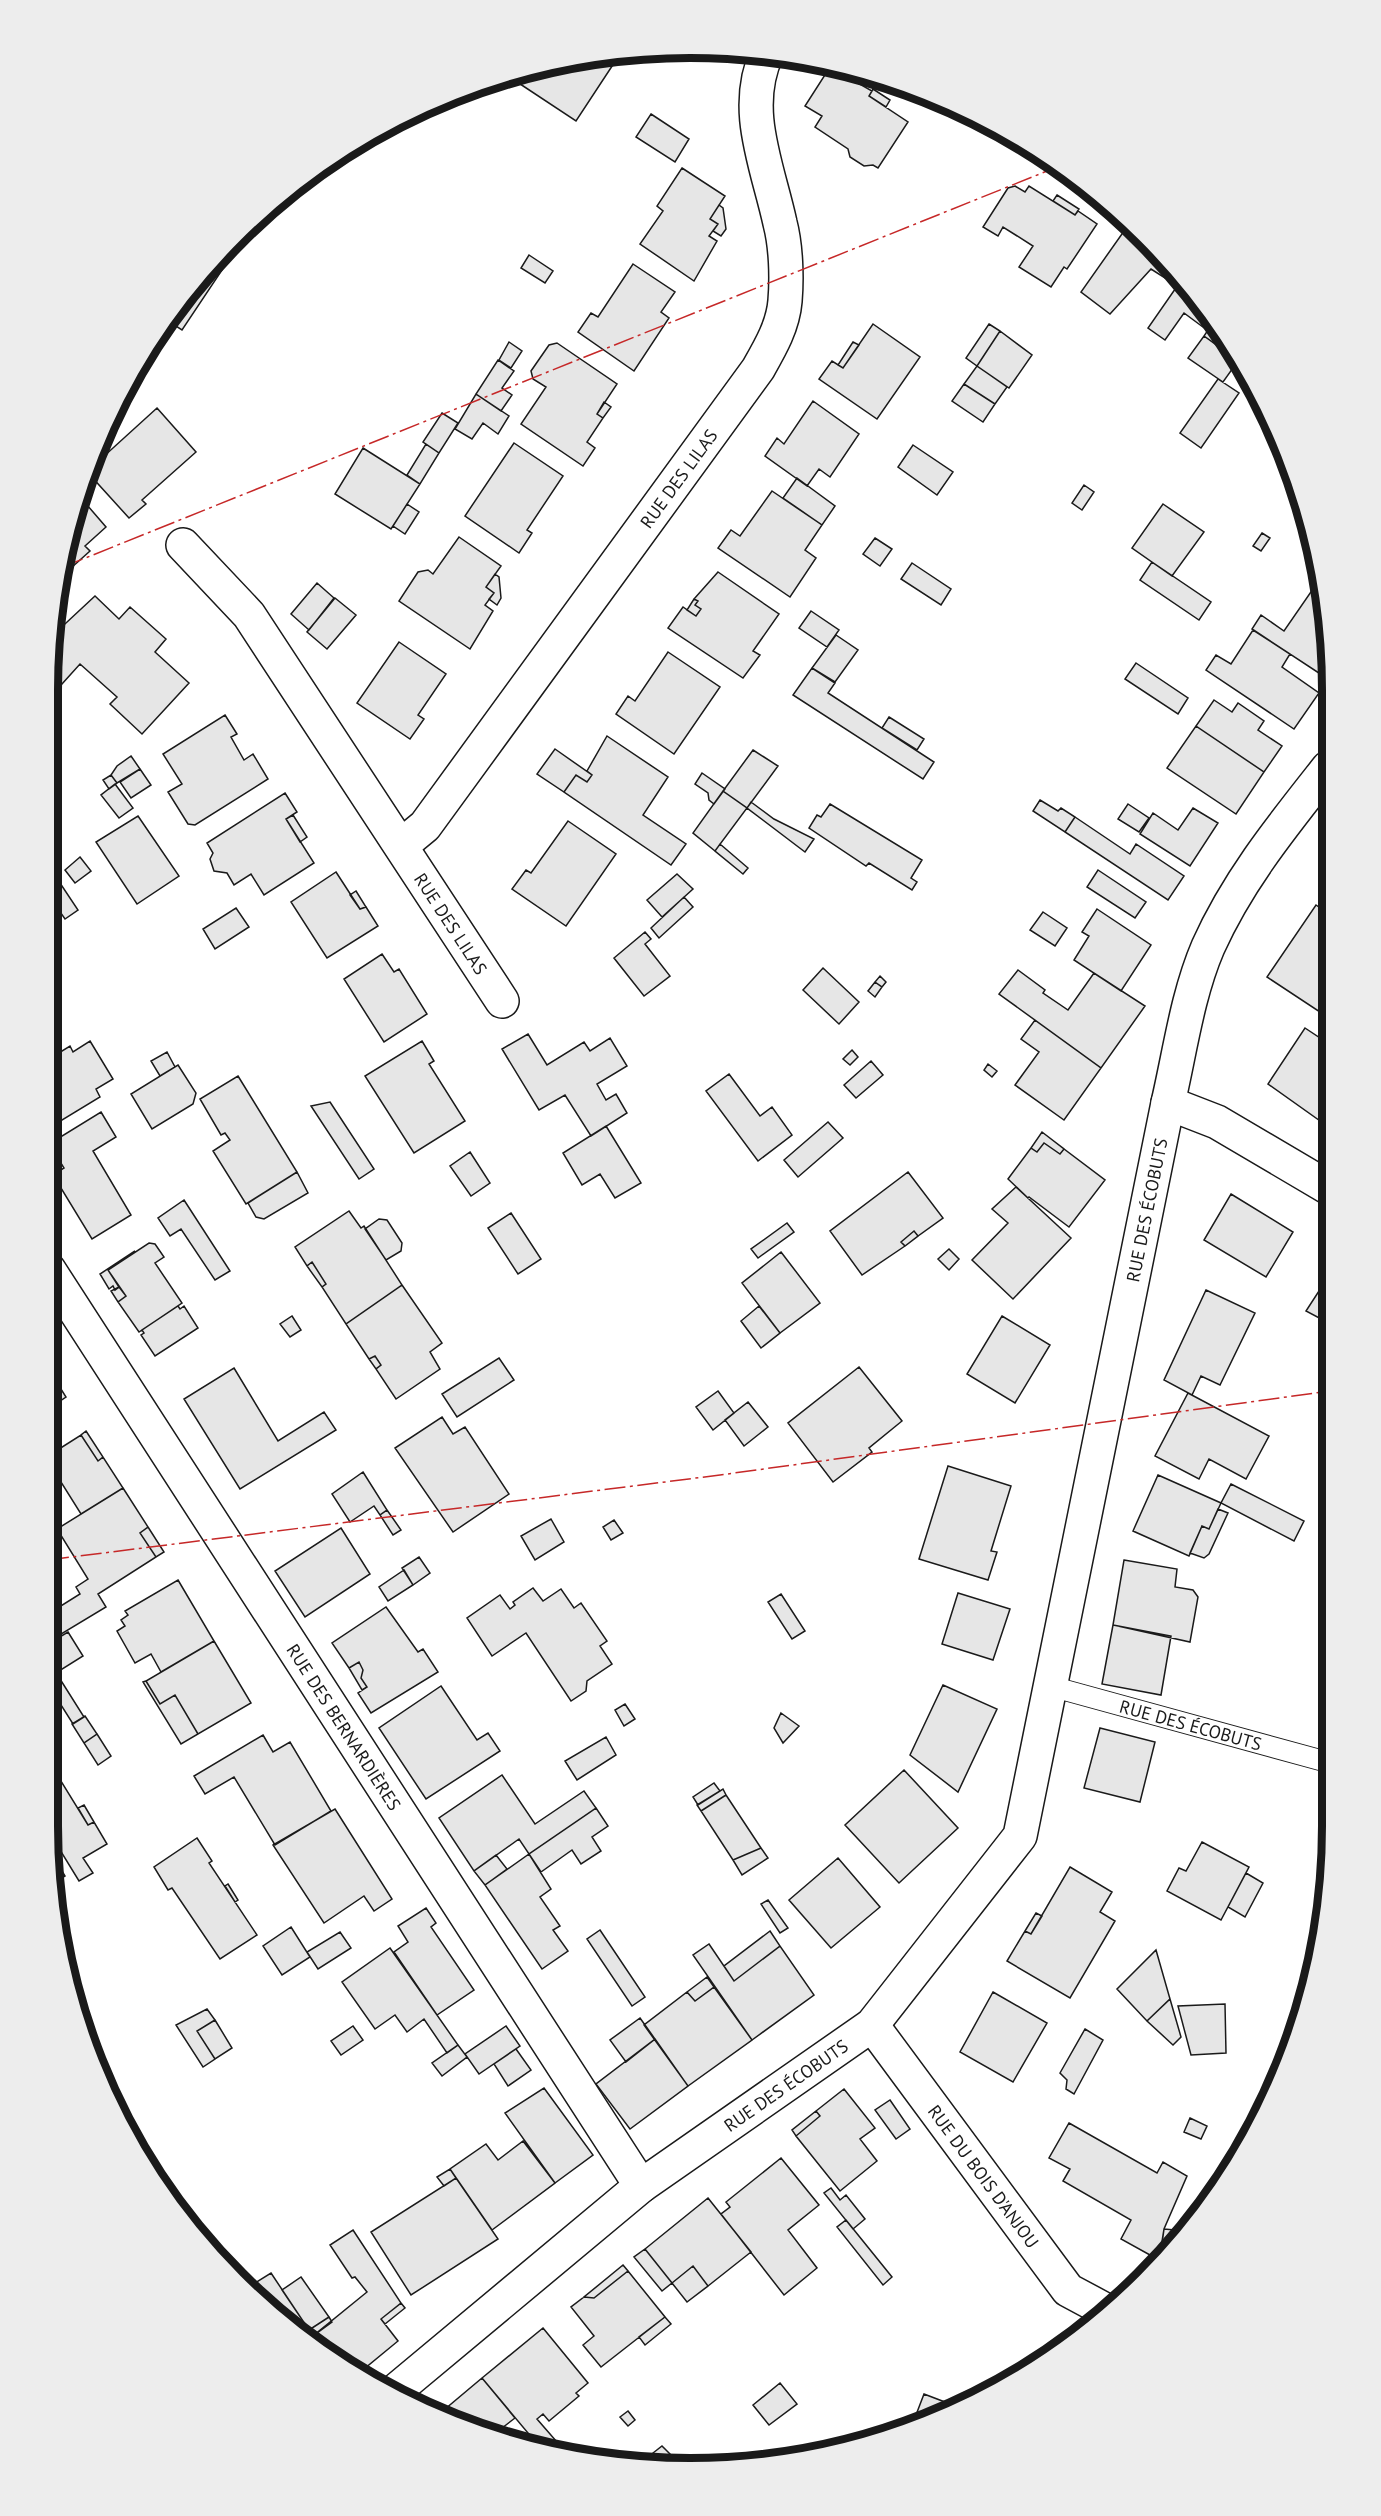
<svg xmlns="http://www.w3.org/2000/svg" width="1381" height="2516" font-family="'PT Sans',sans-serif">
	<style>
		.building { fill: #e6e6e6; stroke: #1a1a1a; stroke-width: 1.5 }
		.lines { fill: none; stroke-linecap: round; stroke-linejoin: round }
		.lane-casing { stroke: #1a1a1a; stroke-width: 22 }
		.street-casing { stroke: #1a1a1a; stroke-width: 36 }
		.lane { stroke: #fff; stroke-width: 20 }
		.street { stroke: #fff; stroke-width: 33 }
		.power { stroke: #c62828; stroke-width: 1.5; stroke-dasharray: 21 4.5 3 4.5; stroke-linecap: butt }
		.labels { text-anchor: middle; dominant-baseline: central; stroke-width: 4.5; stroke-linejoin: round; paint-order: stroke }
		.street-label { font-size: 18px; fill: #1a1a1a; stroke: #fff }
		.rim { fill: none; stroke: #1a1a1a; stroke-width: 8 }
	</style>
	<rect width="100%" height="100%" fill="#fff"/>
	<path class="building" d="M620,54L576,121L508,76L524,70Z
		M830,67L872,91L869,96L908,122L878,168L873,165L864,166L850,157L848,149L815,127L822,116L805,106Z
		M873,89L890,100L886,107L869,96Z
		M651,114L689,139L675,162L636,137Z
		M682,168L725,196L710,219L718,224L709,236L717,241L694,281L640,244L663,211L657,206Z
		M1015,186L1025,192L1029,186L1075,215L1078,211L1097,224L1067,269L1064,267L1051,287L1019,267L1033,246L1003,227L998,236L983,227L1008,188Z
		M1057,195L1079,209L1075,215L1053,201Z
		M719,205L723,208L726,229L721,236L713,231L718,224L710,219Z
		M1129,224L1170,271L1165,278L1151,269L1110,314L1081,292Z
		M252,225L182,330L168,321L207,267Z
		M529,255L553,271L545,283L521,268Z
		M633,264L675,292L661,312L669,318L634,371L578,332L591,313L598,317Z
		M1180,282L1214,321L1207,330L1184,313L1165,340L1148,328Z
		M1214,321L1225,333L1237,359L1204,336Z
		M873,324L920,357L877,419L819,379L832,361L843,368Z
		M989,324L1000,331L977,366L966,358Z
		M1000,331L1032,355L1009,388L977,366Z
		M1204,336L1238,361L1223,382L1188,358Z
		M509,342L522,351L511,368L499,360Z
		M853,342L859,345L843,368L838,365Z
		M557,343L617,384L597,414L603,418L587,442L595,448L583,466L521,424L546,387L533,379L531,371L549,345Z
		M498,360L514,371L502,388L512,395L501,411L476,394Z
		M977,366L1007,387L995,404L964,384Z
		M1218,379L1239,393L1201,448L1180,433Z
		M964,384L995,404L983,422L952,401Z
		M476,394L509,416L498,434L483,423L472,439L455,429Z
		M813,401L859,434L830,477L819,469L807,486L765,456L777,438L784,444Z
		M604,402L611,407L603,418L597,414Z
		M157,408L196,452L142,500L146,504L129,518L90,475L99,454L102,458Z
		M442,413L458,423L439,453L423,442Z
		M514,443L563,476L527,530L532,533L519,553L465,516Z
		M426,444L439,453L420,484L407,475Z
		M913,445L953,472L937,495L898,467Z
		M363,448L420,484L391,529L335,494Z
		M797,478L835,506L822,525L783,498Z
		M1084,485L1094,492L1082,510L1072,503Z
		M772,491L822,525L805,550L816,558L790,597L718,548L731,530L740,536Z
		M81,498L106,527L85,546L90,551L71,568L66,563L63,566L70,524Z
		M407,504L419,512L405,534L393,526Z
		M1163,504L1204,532L1172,576L1132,548Z
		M1262,533L1270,538L1261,551L1253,546Z
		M459,537L501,566L486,587L494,593L485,605L493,611L470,649L399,601L418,572L428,570L433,574Z
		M875,538L892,549L880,566L863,554Z
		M1152,562L1211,602L1199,620L1140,580Z
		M912,563L951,589L941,605L901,579Z
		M718,572L779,614L753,651L760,655L743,678L668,628L683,607L696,616L701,609L695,605L698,601L694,599Z
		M495,574L499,577L501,598L497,605L489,599L494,593L486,587Z
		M317,583L334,598L309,630L291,614Z
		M1315,586L1324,592L1328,607V679L1252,629L1261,615L1284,631Z
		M95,596L119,619L130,607L166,639L155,652L189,683L142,734L110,704L117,697L80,664L52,695L49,691L52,636Z
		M335,598L356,615L327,649L307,632Z
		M694,599L698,601L695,605L701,609L696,616L687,610Z
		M811,611L839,630L827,647L799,628Z
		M1253,630L1290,654L1282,667L1319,693L1294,729L1206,670L1216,655L1231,664Z
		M836,635L858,650L835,682L812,668Z
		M399,642L446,674L418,715L424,719L410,739L357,703Z
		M668,652L720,687L674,754L616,714L628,696L635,701Z
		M1136,663L1188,698L1178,714L1125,679Z
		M812,668L835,683L828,693L934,762L923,779L793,695Z
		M1214,700L1232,712L1238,703L1264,721L1258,730L1282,746L1264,772L1196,726Z
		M225,715L237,734L231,737L244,760L253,754L268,779L195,825L188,824L168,792L182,784L163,754Z
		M889,717L924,739L917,750L882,728Z
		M1196,726L1264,772L1236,814L1167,768Z
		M607,736L668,777L643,815L686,844L671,865L564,792L576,775L587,782L592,775L587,771Z
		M555,749L592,775L587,782L576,775L564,792L537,774Z
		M753,750L778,766L747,808L723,791Z
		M131,756L140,769L117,783L111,775L117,766Z
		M140,769L151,785L131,798L120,782Z
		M702,773L725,789L714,804L709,800L708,793L695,784Z
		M111,775L117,783L109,789L103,780Z
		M115,784L133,808L119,818L101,795Z
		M723,791L747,808L715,851L693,833Z
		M285,793L297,812L286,819L314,863L264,895L251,874L234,885L227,873L214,871L210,859L213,853L207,843Z
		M1040,800L1058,811L1061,808L1075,817L1065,832L1033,811Z
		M751,802L774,819L814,839L805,852L747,808Z
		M830,804L922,860L911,878L917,882L912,890L869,863L866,866L809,828L817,815L821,817Z
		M1128,804L1149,818L1139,832L1118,819Z
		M1193,808L1218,823L1190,866L1140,834L1153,813L1178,830Z
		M293,815L307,837L300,842L286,819Z
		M49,816L58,827L49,835Z
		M138,816L179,876L137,904L96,842Z
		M1075,817L1130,854L1136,844L1184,876L1168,900L1065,832Z
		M568,821L616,854L566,926L512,889L526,870L531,873Z
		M720,844L748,868L743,874L715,851Z
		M80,857L91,871L75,883L65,870Z
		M1098,870L1146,902L1135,918L1087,887Z
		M336,872L360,909L366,907L378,926L327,958L291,902Z
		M54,874L78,910L65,919L49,896V878Z
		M677,874L693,889L662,917L647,900Z
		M356,891L366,907L360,909L350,895Z
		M684,897L693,907L659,938L651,928Z
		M1316,905L1329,914V1018L1267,977Z
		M236,908L249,927L215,949L203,929Z
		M1097,909L1151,945L1121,991L1074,960L1089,936L1082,932Z
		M1043,912L1067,928L1055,946L1030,930Z
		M645,932L651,939L645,944L670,976L644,996L614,958Z
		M382,954L394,972L399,969L427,1014L384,1042L344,979Z
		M823,968L859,1002L839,1024L803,990Z
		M1018,970L1045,990L1043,993L1068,1010L1094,973L1145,1006L1101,1068L999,994Z
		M880,976L886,982L882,987L875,982Z
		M875,982L882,987L875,997L868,991Z
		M1035,1020L1101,1068L1064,1120L1015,1085L1039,1052L1021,1039Z
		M1305,1028L1329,1044V1114L1323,1123L1268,1084Z
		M528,1034L547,1065L584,1042L590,1051L610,1038L627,1066L597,1084L606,1100L616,1094L627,1113L591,1136L565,1095L539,1110L502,1049Z
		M90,1041L113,1079L96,1089L100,1097L49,1128V1059L70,1046L73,1052Z
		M422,1041L434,1061L429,1064L465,1121L414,1153L365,1076Z
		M852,1050L858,1057L850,1065L843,1059Z
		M167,1052L175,1067L160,1076L151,1061Z
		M871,1061L883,1075L856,1098L844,1085Z
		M988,1064L997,1071L992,1077L984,1070Z
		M178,1065L196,1093L193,1104L152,1129L131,1094Z
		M729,1074L760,1116L772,1107L792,1135L758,1161L706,1091Z
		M238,1076L297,1172L246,1204L213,1151L230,1140L225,1133L221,1135L200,1099Z
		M330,1102L374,1169L359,1179L311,1106Z
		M101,1112L116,1137L93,1151L131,1215L92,1239L53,1175L64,1168L49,1144Z
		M828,1122L843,1138L798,1177L784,1160Z
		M606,1126L641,1183L615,1198L600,1174L582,1185L563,1153Z
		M1042,1132L1064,1149L1060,1154L1044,1143L1037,1152L1031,1148Z
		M1044,1143L1060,1154L1064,1149L1105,1180L1069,1227L1029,1197L1028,1198L1008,1179L1031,1148L1037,1152Z
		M470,1152L490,1183L471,1196L450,1166Z
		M297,1172L308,1193L264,1219L256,1217L248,1203Z
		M908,1172L943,1218L918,1236L914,1231L901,1242L905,1246L862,1275L830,1231Z
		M1016,1187L1071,1238L1013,1299L972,1260L1008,1223L992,1209Z
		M1231,1194L1293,1232L1266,1277L1204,1240Z
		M184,1200L230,1271L215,1280L181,1229L170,1236L158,1218Z
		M349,1211L361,1228L364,1226L402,1285L346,1324L322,1287L326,1284L312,1262L307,1266L295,1247Z
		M511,1213L541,1259L518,1274L488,1228Z
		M379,1219L387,1220L402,1243L401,1251L386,1260L365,1229Z
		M787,1223L794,1232L758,1258L751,1249Z
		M914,1231L918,1236L905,1246L901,1242Z
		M149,1243L155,1244L164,1257L155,1263L182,1303L139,1332L118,1302L126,1296L108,1270Z
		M949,1249L959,1259L949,1270L938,1259Z
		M135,1251L108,1270L119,1287L115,1290L113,1286L109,1289L100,1274Z
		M781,1252L820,1303L780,1333L742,1283Z
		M312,1262L326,1284L322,1287L307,1266Z
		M1330,1274V1310L1323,1320L1306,1311Z
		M402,1285L442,1343L430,1352L440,1369L396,1399L376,1369L381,1365L375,1356L369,1359L346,1324Z
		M119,1287L126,1296L118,1302L111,1291Z
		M1206,1290L1255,1313L1220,1385L1201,1376L1192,1395L1164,1380Z
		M178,1306L180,1309L184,1306L198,1328L155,1356L141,1335L144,1333L142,1330Z
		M759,1306L780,1333L761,1348L741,1321Z
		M292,1316L301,1330L290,1337L280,1324Z
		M1002,1316L1050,1345L1015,1403L967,1374Z
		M375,1356L381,1365L376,1369L369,1359Z
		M499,1358L514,1380L457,1417L442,1394Z
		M859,1367L902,1421L869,1448L872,1452L833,1482L788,1423Z
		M234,1368L278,1441L324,1412L336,1430L240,1489L184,1399Z
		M49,1370L66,1397L48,1409Z
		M718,1391L734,1413L713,1430L696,1407Z
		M1188,1393L1269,1436L1246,1479L1209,1459L1199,1479L1155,1456Z
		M748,1402L768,1427L744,1446L725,1420Z
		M442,1417L453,1434L465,1427L509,1494L453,1532L395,1448Z
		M86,1431L103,1457L98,1461L81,1435Z
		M81,1435L98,1461L103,1457L123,1488L81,1514L56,1474L48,1479V1456Z
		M948,1466L1011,1486L991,1551L997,1552L988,1580L919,1559Z
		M363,1472L387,1510L380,1515L374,1506L350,1522L332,1494Z
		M1158,1475L1221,1503L1209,1529L1202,1526L1189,1556L1133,1531Z
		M1231,1484L1304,1521L1294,1541L1221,1503Z
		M123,1488L148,1527L140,1533L156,1557L98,1594L106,1607L48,1642V1614L80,1594L76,1587L88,1579L57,1529Z
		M1218,1509L1228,1513L1209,1554L1204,1558L1190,1553L1202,1526L1209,1529Z
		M387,1510L401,1530L393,1535L380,1515Z
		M551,1519L564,1542L535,1560L521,1536Z
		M614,1520L623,1533L611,1540L603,1527Z
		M148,1527L164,1552L156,1557L140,1533Z
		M341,1528L370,1574L305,1617L275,1571Z
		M419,1557L430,1573L413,1585L402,1568Z
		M1124,1560L1177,1569L1175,1587L1193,1590L1198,1597L1190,1642L1113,1625Z
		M404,1570L413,1585L388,1601L379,1587Z
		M178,1580L214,1641L161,1672L151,1654L135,1663L117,1631L125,1626L121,1620L128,1615L125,1611Z
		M533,1588L543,1601L561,1589L574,1608L581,1603L607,1641L600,1646L612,1664L587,1681L586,1691L571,1701L526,1633L492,1656L467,1618L500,1595L510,1609L515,1605L513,1602Z
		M958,1593L1010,1609L993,1660L942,1644Z
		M781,1594L805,1631L792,1639L768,1602Z
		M386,1607L418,1652L423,1649L438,1672L371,1713L358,1693L367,1687L361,1678L363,1670L359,1662L349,1668L332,1643Z
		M1113,1625L1171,1636L1161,1695L1102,1684Z
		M68,1632L83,1656L48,1678V1644Z
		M214,1641L251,1703L198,1734L175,1695L160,1704L146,1681Z
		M359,1662L363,1670L361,1678L367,1687L362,1690L349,1668Z
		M56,1673L60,1679L49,1686L48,1678Z
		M60,1679L84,1717L73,1724L49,1686Z
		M146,1681L160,1704L175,1695L198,1734L181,1744L143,1682Z
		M943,1685L997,1709L958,1792L910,1755Z
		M441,1686L477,1740L488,1733L500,1751L426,1799L379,1728Z
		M625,1704L635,1719L624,1726L615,1710Z
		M781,1713L799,1726L783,1743L774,1728Z
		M85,1716L97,1734L84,1743L72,1724Z
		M1100,1728L1155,1742L1140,1802L1084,1788Z
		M97,1734L111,1756L98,1765L84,1743Z
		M263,1735L273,1752L290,1742L331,1811L275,1845L234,1777L205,1794L194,1776Z
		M606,1737L616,1755L577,1780L565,1761Z
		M48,1760L88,1825L94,1822L107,1844L83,1858L93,1873L79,1881L52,1837L58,1833L48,1816Z
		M904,1770L958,1828L899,1883L845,1825Z
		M502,1775L535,1824L584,1791L596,1808L529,1854L519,1839L474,1871L439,1818Z
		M714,1783L720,1791L698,1805L693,1797Z
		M723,1789L726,1795L701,1811L697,1805Z
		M726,1795L761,1848L733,1860L701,1811Z
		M84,1805L94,1822L88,1825L78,1808Z
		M596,1808L608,1826L592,1837L601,1851L581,1864L572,1850L541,1872L529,1854Z
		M335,1809L392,1899L374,1911L364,1896L324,1923L273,1845Z
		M197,1838L212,1861L209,1863L257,1935L220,1959L172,1888L168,1890L154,1867Z
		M1202,1842L1249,1867L1221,1920L1167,1891L1179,1868L1186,1871Z
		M761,1848L768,1858L742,1875L733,1860Z
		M529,1854L551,1889L540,1897L560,1926L553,1930L568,1951L542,1969L485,1885Z
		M496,1855L507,1869L485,1885L474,1871Z
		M838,1858L880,1907L831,1948L789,1900Z
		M56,1861L65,1876L54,1883L52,1864Z
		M1070,1867L1112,1892L1100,1912L1115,1921L1070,1998L1007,1961L1025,1931L1031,1934Z
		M1246,1873L1263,1883L1245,1917L1228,1907Z
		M228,1884L238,1900L235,1902L225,1886Z
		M768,1900L788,1928L780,1933L761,1904Z
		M426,1908L436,1923L431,1927L474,1990L437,2015L394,1952L408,1942L398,1926Z
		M1036,1913L1042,1916L1031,1934L1025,1931Z
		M291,1927L310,1957L282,1975L263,1946Z
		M600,1930L645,1997L632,2006L587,1939Z
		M770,1931L780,1946L734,1981L724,1966Z
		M340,1932L351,1948L318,1969L307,1952Z
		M709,1944L734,1981L780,1946L814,1995L752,2040L693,1955Z
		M390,1948L458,2045L447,2053L424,2019L407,2032L395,2015L375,2029L342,1982Z
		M1156,1950L1170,1999L1147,2021L1117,1989Z
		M707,1977L714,1987L695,2001L687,1992Z
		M714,1987L752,2040L688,2086L644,2025L687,1992L695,2001Z
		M993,1992L1047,2023L1013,2082L960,2052Z
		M1170,1999L1181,2037L1173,2045L1147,2021Z
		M1225,2004L1226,2053L1191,2055L1178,2006Z
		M207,2009L215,2020L197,2031L215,2059L203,2067L176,2025Z
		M640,2018L655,2039L626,2062L610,2040Z
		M215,2020L232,2048L215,2059L197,2031Z
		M353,2026L363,2040L341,2055L331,2041Z
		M506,2026L520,2046L479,2074L465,2054Z
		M1085,2029L1103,2040L1074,2094L1066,2089L1067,2080L1060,2073Z
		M655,2039L688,2086L630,2129L596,2084Z
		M458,2045L467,2057L442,2076L432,2063Z
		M516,2049L531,2070L508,2086L494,2064Z
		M544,2088L593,2155L555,2183L505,2113Z
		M844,2089L875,2128L860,2139L877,2161L840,2191L796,2136L820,2116L816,2111Z
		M890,2100L910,2129L896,2139L875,2110Z
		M816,2111L820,2116L796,2136L792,2130Z
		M1190,2118L1207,2126L1201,2139L1184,2132Z
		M1069,2123L1157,2173L1163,2162L1187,2176L1164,2229L1159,2260L1121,2239L1131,2220L1063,2181L1070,2169L1049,2158Z
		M523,2141L555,2183L492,2230L450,2169L486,2144L498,2160Z
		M781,2158L819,2205L788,2230L817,2268L784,2295L721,2214L730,2207L726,2202Z
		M450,2169L456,2178L444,2186L437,2177Z
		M456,2178L498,2239L411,2295L371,2232Z
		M831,2188L840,2200L846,2195L865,2219L853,2229L824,2193Z
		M708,2198L751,2252L708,2286L693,2266L672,2283L645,2249Z
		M846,2220L892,2277L883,2285L837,2227Z
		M1164,2229L1187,2231L1160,2259Z
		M353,2230L401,2303L381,2319L398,2341L359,2373L326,2354L313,2336L367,2292L355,2277L352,2278L330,2245Z
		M645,2249L672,2283L662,2291L634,2257Z
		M623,2265L628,2271L594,2298L584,2297Z
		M693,2266L708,2286L687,2302L672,2283Z
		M628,2271L665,2317L601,2367L583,2345L594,2336L571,2307L584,2297L594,2298Z
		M271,2273L311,2333L304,2337L267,2308L247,2288Z
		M301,2277L329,2317L309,2330L282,2290Z
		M401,2303L405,2308L385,2324L381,2319Z
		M329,2317L332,2322L313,2336L309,2330Z
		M665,2317L671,2324L645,2345L639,2337Z
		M543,2328L588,2383L576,2393L579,2396L549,2421L543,2414L537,2419L557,2442L551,2451L547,2450L542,2442L538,2445L482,2378Z
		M482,2378L515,2418L493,2435L438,2415Z
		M780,2383L797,2404L769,2425L753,2405Z
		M924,2394L958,2407L937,2419L911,2428Z
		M628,2411L635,2420L628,2426L620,2417Z
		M662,2446L671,2455L662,2463L653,2453Z"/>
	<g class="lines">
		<defs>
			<g id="lane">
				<path id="s1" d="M1050,1686L1331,1763"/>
			</g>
			<g id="street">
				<path id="s2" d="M183,545L249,615L502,1001"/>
				<path id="s3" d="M402,845L425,826L758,369C770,348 783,326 785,301C787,277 786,246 780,223C768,167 741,109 767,53"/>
				<path d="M1168,1103L1217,1122L1329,1188"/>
				<path id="s4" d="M49,1270L641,2186"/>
				<path id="s5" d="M872,2025L1068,2290L1109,2312"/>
				<path id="s6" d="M394,2392L641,2186L872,2025L1020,1836L1168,1103C1180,1052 1187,996 1208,947C1238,880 1283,825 1328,768"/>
			</g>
		</defs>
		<use href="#lane" class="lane-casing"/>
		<use href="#street" class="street-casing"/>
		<use href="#lane" class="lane"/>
		<use href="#street" class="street"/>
		<path class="power" d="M63,567L1057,167
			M48,1560L720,1475L1330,1391"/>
	</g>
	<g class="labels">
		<g class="street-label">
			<text stroke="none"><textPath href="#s3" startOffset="460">RUE DES LILAS</textPath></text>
			<text stroke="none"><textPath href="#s2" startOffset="465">RUE DES LILAS</textPath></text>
			<text stroke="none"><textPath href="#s6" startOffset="1482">RUE DES ÉCOBUTS</textPath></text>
			<text stroke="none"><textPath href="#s1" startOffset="146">RUE DES ÉCOBUTS</textPath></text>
			<text stroke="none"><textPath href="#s4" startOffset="544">RUE DES BERNARDIÈRES</textPath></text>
			<text stroke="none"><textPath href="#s6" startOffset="498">RUE DES ÉCOBUTS</textPath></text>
			<text stroke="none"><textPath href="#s5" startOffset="188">RUE DU BOIS D'ANJOU</textPath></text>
		</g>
	</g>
	<path d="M0 0H1381V2516H0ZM690 58H690A632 632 0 0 1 1322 690V1826A632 632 0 0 1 690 2458H690A632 632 0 0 1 58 1826V690A632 632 0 0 1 690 58Z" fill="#ededed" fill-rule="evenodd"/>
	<path class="rim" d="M690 58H690A632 632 0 0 1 1322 690V1826A632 632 0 0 1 690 2458H690A632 632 0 0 1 58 1826V690A632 632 0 0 1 690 58Z"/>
</svg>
